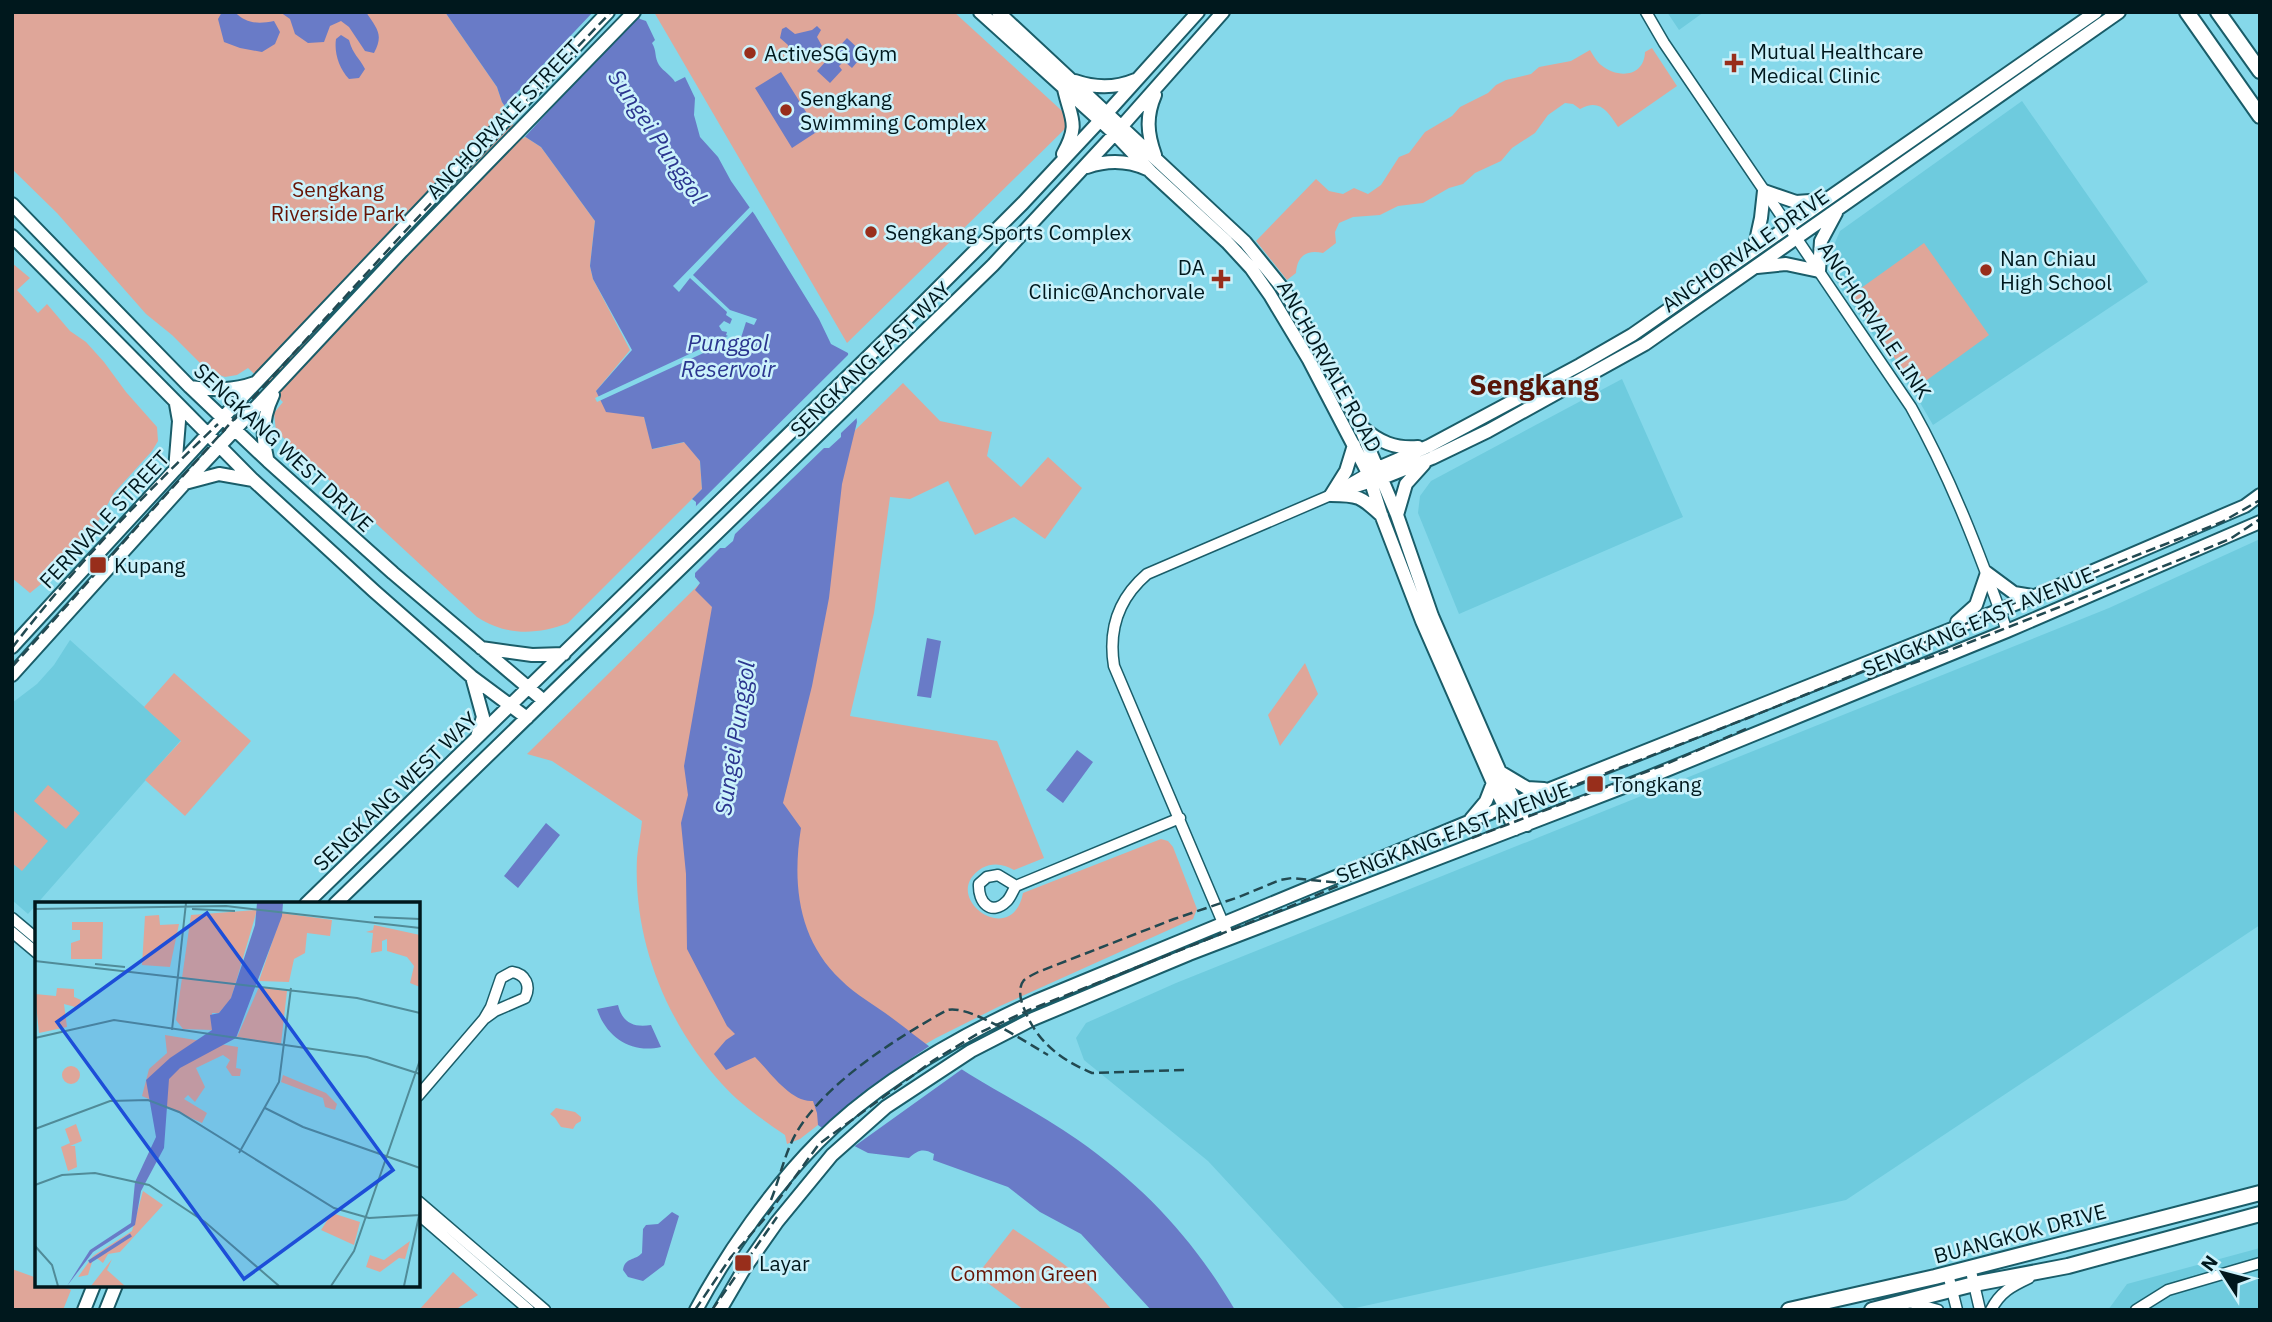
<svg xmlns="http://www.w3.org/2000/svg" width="2272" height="1322" font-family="'IBM Plex Sans',sans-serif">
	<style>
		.built { fill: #6ecbde }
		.green { fill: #dfa699 }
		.water { fill: #697bc7 }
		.pier { fill: #85d8ea }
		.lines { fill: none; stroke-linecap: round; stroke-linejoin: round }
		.street-casing { stroke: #1a5d69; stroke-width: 13 }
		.secondary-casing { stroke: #1a5d69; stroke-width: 16 }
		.primary-casing { stroke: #1a5d69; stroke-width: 18 }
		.street { stroke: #fff; stroke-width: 10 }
		.secondary { stroke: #fff; stroke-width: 12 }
		.primary { stroke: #fff; stroke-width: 14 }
		.rail { stroke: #224951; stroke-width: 2.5; stroke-dasharray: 10 5; stroke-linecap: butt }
		.poi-dot { fill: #982e1b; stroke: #cbf2fb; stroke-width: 2.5 }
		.labels { text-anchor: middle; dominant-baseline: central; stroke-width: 5; stroke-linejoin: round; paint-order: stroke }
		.poi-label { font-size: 21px; fill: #00181d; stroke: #cbf2fb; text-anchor: start }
		.street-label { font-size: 21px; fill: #00181d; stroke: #cbf2fb }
		.park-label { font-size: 21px; fill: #671405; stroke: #cbf2fb }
		.water-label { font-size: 23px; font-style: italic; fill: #2b358f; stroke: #cbf2fb }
		.district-label { font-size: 28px; font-weight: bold; fill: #581609; stroke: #cbf2fb }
		.inset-river { fill: none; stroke: #697bc7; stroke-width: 3.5 }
		.inset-road { fill: none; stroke: #508b98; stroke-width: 2 }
		.view { fill: #1d4ed8; fill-opacity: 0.15; stroke: #1d4ed8; stroke-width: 3.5 }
		.inset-edge { fill: none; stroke: #00181d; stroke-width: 3.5 }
	</style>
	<rect width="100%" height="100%" fill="#85d8ea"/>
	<path class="built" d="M1667,12H1704L1679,30Z
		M2022,101L2148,282L1933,425L1919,401L1835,280L1830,261L1834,245L1840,231Z
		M1622,379L1683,517L1459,614L1418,513L1420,496L1431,481Z
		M2260,539V925L1846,1200L1346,1310L1208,1161L1084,1060L1076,1038L1086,1023L1176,983L2109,608Z
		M70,640L181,740L28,914L12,900V703L37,684L54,665Z
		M2260,1248V1310H2108L2127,1284Z"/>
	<path class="green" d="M12,12H445L497,87L502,102L524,136L541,147L595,221L590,266L593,279L630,350L596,391L644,417L653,449L685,442L700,461L702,489L568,623C537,635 506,636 477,617L276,431L274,413L283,402L248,368L237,375L225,377L208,371L172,335L146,314L57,213L12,169Z
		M654,12H954L1073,121L847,343Z
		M1652,48L1677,86L1618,127C1608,112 1600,98 1580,109L1573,104L1565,103L1548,115L1535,133L1512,148L1501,161L1475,173L1463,184L1449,188L1423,203L1398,206L1380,215L1353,217L1339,223L1335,232L1336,243L1323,253C1307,249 1297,256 1296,273L1287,280L1256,241L1316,179L1329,191L1343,194L1354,188L1368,194L1381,185L1399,157L1409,153L1425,132L1452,116L1460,107L1488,93L1496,85L1506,80L1531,74L1539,67L1571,61L1590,50C1593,55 1597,62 1601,65C1618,79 1644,77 1645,52Z
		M1924,243L1989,335L1916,388L1850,296Z
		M12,263L30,278L17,290L38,313L47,304L70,331L86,342L104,362L126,392L157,427L158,441L152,451L114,493L95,527L56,572L30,593L12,578Z
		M903,383L940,421L992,432L987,456L1021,487L1048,457L1082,488L1045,539L1014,517L975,535L948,481L910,499L890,497L874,613L850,716L997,741L1044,858L1014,870C1004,864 993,862 982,868C937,896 1012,951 1023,893L1161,839L1168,841L1173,847L1197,909L1193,919L1000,1006L936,1038L910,1053L800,1139L787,1144L785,1135C763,1120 740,1104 722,1084C667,1024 633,941 637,858C638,846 641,833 642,821L552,761L527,754Z
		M1305,663L1318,694L1280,746L1268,715Z
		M174,673L251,741L185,816L145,780L181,741L144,707Z
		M48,785L80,813L66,829L34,801Z
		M12,809L48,841L22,871L12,863Z
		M556,1108L575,1112L581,1117V1121L576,1124L573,1129L561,1127L555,1118L550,1114Z
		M1013,1229C1049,1252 1085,1277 1112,1310H1024L977,1275Z
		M12,1269L37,1278V1285H57L71,1290L63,1310H12Z
		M453,1272L478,1295L455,1310H419Z"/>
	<path class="water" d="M222,12H235C246,24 259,24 274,21L280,32L275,44L262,52L240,48L224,42L218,19Z
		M280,12H366C377,29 384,34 374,53L365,51L349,27L341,21L330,26L324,42L308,43L295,34L290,19Z
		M445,12H635L640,19L646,21L655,40L652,43C657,51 654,57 659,65C664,72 671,75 675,82L685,77L695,98L694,115L700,137L718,157L731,181L755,215L819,319L831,344L848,353L857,422L842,484L829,598L812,686L783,803L801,828C792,883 798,940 841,980C857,996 878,1007 896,1021C920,1039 943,1058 969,1074C1005,1096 1044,1116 1078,1140C1146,1188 1193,1239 1235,1310H1151L1081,1234L1040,1212L1008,1187L933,1160L934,1154C923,1148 918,1150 909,1158L868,1153L829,1133L818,1125L817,1113L813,1101C791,1103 769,1071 755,1057L726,1070L714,1054L726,1040L735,1034L727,1026L687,949L686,874L681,823L688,795L684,766L712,607L695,590L700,583L695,577L696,502L692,499L702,489L700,461L684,442L652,449L644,417L606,412L596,391L632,350L593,279L590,266L595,221L541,147L524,136L502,102L497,87Z
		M817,26L821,30L817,37L822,46L806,61L800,57L790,60L787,59L788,45L780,38L782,29L786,27L795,34L812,30Z
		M341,35L349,40C353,55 359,57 365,69L359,78L349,79C339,68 334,53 336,39Z
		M847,38L864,54L852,68L844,61L839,66L842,70L830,83L817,71Z
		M781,72L818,131L792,148L755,88Z
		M927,638L941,641L931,698L917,696Z
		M1077,750L1093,762L1063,803L1046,790Z
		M546,823L560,835L518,888L504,876Z
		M618,1005C622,1022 633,1028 651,1025L661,1047C631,1054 606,1037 597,1009Z
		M672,1212L679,1216L664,1265L643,1281L628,1277L623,1270C625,1257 635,1261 642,1253L643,1229L646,1225L658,1224Z"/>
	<path class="pier" d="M593,12L639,13L523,139L502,108Z
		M752,205L755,209L693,275L730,310L757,319L754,325L746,322L740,341L734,339L597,402L595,398L728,336L726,335L727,332L722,331L719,326L724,321L730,324L732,319L726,315L727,312L690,278L679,292L673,286Z
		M851,352L860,415L841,433V437L829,448H824L735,534L733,541L725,548H720L692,576L693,509Z
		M931,1045L965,1067L852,1148L820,1131L828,1122L900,1066Z"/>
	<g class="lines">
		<defs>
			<path id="street" d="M1646,12L1664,43L1911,407C1951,478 1980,554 2007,631
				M1337,491L1368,473
				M998,875L1016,886C1013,890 1011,897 1007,901C991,917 978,902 979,884L987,877Z
				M1016,886L1180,818
				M12,918L37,939
				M12,932L37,953
				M1229,937L1114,666C1108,629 1119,598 1147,574L1331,495L1372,482
				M418,1096L484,1019L491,1007L501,978L512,972C526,974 531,986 525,998L495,1011L484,1019
				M418,1201L545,1310
				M418,1214L529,1310
				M1970,1267L1980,1310
				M1948,1274L1957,1310
				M1909,1302L1938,1310
				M1991,1310C2000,1292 2012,1286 2029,1278
				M2136,1310L2168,1290L2260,1263"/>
			<path id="secondary" d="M980,12L1115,134L1151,172L1227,242L1251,268L1270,295L1309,360L1368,473L1382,517L1422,621L1493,783L1515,829
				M998,12L1245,242L1284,290L1326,361L1359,425L1397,515L1432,616L1500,772L1527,825
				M1075,81C1095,88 1116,88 1135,80
				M1155,95C1146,116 1147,133 1155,155
				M1063,154C1080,123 1071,120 1064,89
				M1087,167C1107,160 1127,160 1147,169
				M12,204L190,387L268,461L393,573L544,701
				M12,236L253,480L374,591L472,677L527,718
				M1754,250L1761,218L1764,191L1796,202L1824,200
				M1757,267L1786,264L1819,271L1821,241L1836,213
				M190,387C213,390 233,391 255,383
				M1362,427C1379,442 1395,449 1418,447
				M267,458C261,436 263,416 273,395
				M175,470L179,421L176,404
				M1371,471L1429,446L1580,365L1632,335L2096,12
				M1375,481L1432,458L1488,431L1645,344L2119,12
				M185,483L219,474L253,480
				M1331,495C1360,495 1361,497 1382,516
				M1331,495L1346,471L1354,445
				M1397,515L1406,484L1424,464
				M1957,622L1976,605L1987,573L2014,593L2032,596
				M12,647L230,410L608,12
				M481,648L532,655L564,654
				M12,675L185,483L401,252L634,12
				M472,677L483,717L477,737
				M1500,772L1527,788L1544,789
				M1471,819L1486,801L1493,783
				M306,904L912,314L1023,203L1107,113L1198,12
				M335,904L993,265L1122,126L1223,12
				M84,1310L94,1285
				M106,1310L116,1285
				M696,1310C726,1254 773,1187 818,1142C878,1081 959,1036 1036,1001L1495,811L2035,596L2245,506L2260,495
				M720,1310L744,1269L777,1222L832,1155L886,1107L971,1051L1033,1019L1189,954L1647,778L2007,631L2260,522"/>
			<path id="primary" d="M2187,12L2260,116
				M2218,12L2260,71
				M1789,1310L1935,1277L2260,1193
				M1872,1310L1974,1284L2068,1266L2260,1214"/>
		</defs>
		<use href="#street" class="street-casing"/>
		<use href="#secondary" class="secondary-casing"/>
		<use href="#primary" class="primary-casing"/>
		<use href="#street" class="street"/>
		<use href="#secondary" class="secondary"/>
		<use href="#primary" class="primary"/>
		<path class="rail" d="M12,648C73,568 144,494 218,424
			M12,667C209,446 406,226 611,12
			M1868,679L1945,652L2174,562L2230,539L2260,519
			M1472,838L1664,765L1748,728
			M1184,1070L1092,1073C1059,1059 1036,1041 1023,1006C1020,998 1018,987 1024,980C1028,977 1034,974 1038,972L1174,919L1239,897L1280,880L1292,878L1341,883
			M771,1200C780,1178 785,1151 798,1130C828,1081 897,1038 947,1010C969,1004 1027,1043 1048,1055
			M695,1310L731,1257L766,1217L819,1144L934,1060L979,1033L1029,1010L1289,907L1532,802L1753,716L1871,668L1940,635L2012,604L2222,522L2260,500
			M712,1310L777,1217"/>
	</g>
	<g class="poi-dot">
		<circle cx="750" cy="53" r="7"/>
		<path d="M1730.5 52.5h7v7h7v7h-7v7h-7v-7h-7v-7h7z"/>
		<circle cx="786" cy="110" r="7"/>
		<circle cx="871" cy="232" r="7"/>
		<circle cx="1986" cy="270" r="7"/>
		<path d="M1217.5 268.5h7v7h7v7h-7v7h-7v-7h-7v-7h7z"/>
		<rect x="89" y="556" width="18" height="18" rx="3.5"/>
		<rect x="1586" y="775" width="18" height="18" rx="3.5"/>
		<rect x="734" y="1254" width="18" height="18" rx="3.5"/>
	</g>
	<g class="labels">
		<g class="poi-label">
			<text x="1750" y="51">Mutual Healthcare<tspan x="1750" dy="24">Medical Clinic</tspan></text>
			<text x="764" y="53">ActiveSG Gym</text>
			<text x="800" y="98">Sengkang<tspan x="800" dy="24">Swimming Complex</tspan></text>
			<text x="885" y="232">Sengkang Sports Complex</text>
			<text x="2000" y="258">Nan Chiau<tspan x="2000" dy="24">High School</tspan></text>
			<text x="1205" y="267" text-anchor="end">DA<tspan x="1205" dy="24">Clinic@Anchorvale</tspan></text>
			<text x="114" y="565">Kupang</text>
			<text x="1611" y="784">Tongkang</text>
			<text x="759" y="1263">Layar</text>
		</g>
		<g class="street-label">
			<text transform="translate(503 119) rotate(-46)">ANCHORVALE STREET</text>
			<text transform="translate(1745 250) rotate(-35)">ANCHORVALE DRIVE</text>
			<text transform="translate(1875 320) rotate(56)">ANCHORVALE LINK</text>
			<text transform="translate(870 359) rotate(-44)">SENGKANG EAST WAY</text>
			<text transform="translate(1330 366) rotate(61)">ANCHORVALE ROAD</text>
			<text transform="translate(284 447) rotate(43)">SENGKANG WEST DRIVE</text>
			<text transform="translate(104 519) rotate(-47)">FERNVALE STREET</text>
			<text transform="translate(1978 621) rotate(-23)">SENGKANG EAST AVENUE</text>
			<text transform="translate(395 791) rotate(-44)">SENGKANG WEST WAY</text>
			<text transform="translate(1453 832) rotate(-21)">SENGKANG EAST AVENUE</text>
			<text transform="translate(2020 1233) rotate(-15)">BUANGKOK DRIVE</text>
		</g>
		<g class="park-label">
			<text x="338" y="189">Sengkang<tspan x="338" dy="24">Riverside Park</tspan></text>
			<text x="1024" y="1273">Common Green</text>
		</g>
		<g class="water-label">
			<text transform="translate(658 136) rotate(56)">Sungei Punggol</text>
			<text x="728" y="342">Punggol<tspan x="728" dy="26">Reservoir</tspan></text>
			<text transform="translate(734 738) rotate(-81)">Sungei Punggol</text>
		</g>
		<g class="district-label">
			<text x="1534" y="384">Sengkang</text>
		</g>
	</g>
	<g transform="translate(35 902)">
		<rect width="385" height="385" fill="#85d8ea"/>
		<path d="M222,8L196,97L184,111H177V128L148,127L141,118L156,13ZM247,11L297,18L295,34L272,31L270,51L259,57L254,80L224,79ZM124,13L125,23L144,22L135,65L107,63L110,14ZM37,20H68L67,57H36V41L45,38V28H37ZM339,23L385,33V85L375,81L379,64L372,55L352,49V37L347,39V49L336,51L338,31L331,30L338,28ZM224,85L252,89L246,142L202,135ZM22,86L39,87V95L46,98L44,106L29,102L32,125L4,131L0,92L21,94ZM130,133L203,145L201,166L206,167L205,174H197L191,165L195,158L188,153L161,166L170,185L160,200L153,193L149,197L172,211L167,221L107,194L114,167L132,151ZM27 173a9 9 0 1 1 18 0a9 9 0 1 1-18 0ZM248,173L291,191L302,202L300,208L290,205L288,196L246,180ZM41,222L47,239L35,244H40L42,265L33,269L26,245L35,241L30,227ZM108,289L128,303L85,350L73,352L68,361L59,354L53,373L43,375L58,354L97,329ZM297,311L325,320L319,343L286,328ZM375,339L370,357L364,356L345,370L331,365L335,353L349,358ZM77,357L72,368L90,384H56Z" fill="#dfa699"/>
		<path d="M222,1H248L247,14L201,136L145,166L134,177L129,246L106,289L100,323L58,350L32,384L55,348L96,321L100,280L121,235L111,178L135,156L177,128L175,113L184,111L196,96L220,23Z" fill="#697bc7"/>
		<path class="inset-river" d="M54,360L96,333"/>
		<path class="inset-road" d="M0,7L191,4L385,26M157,7L200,9M339,15L385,17M0,59L322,96L385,111M60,62L90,65M137,128L151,1M0,136L79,118L332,155L385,172M0,188V134M230,206L268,225L385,266M0,227L75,199L113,198L144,210L299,306L334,316L385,313M204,251L244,180L256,86M0,283L27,273L60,271L114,283L170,320L244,384M0,344L17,363L23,384M296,384L319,349L385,158M369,384L385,309"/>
		<path class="view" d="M172,11L358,268L209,377L22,120Z"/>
		<rect width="385" height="385" class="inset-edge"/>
	</g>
	<rect width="2272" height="1322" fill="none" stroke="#00181d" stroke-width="28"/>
	<g transform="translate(2223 1273) rotate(306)" stroke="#cbf2fb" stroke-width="5" paint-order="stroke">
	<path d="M0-5L12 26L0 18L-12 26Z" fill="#00181d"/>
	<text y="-10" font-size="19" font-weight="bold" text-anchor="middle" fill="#00181d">N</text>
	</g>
</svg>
